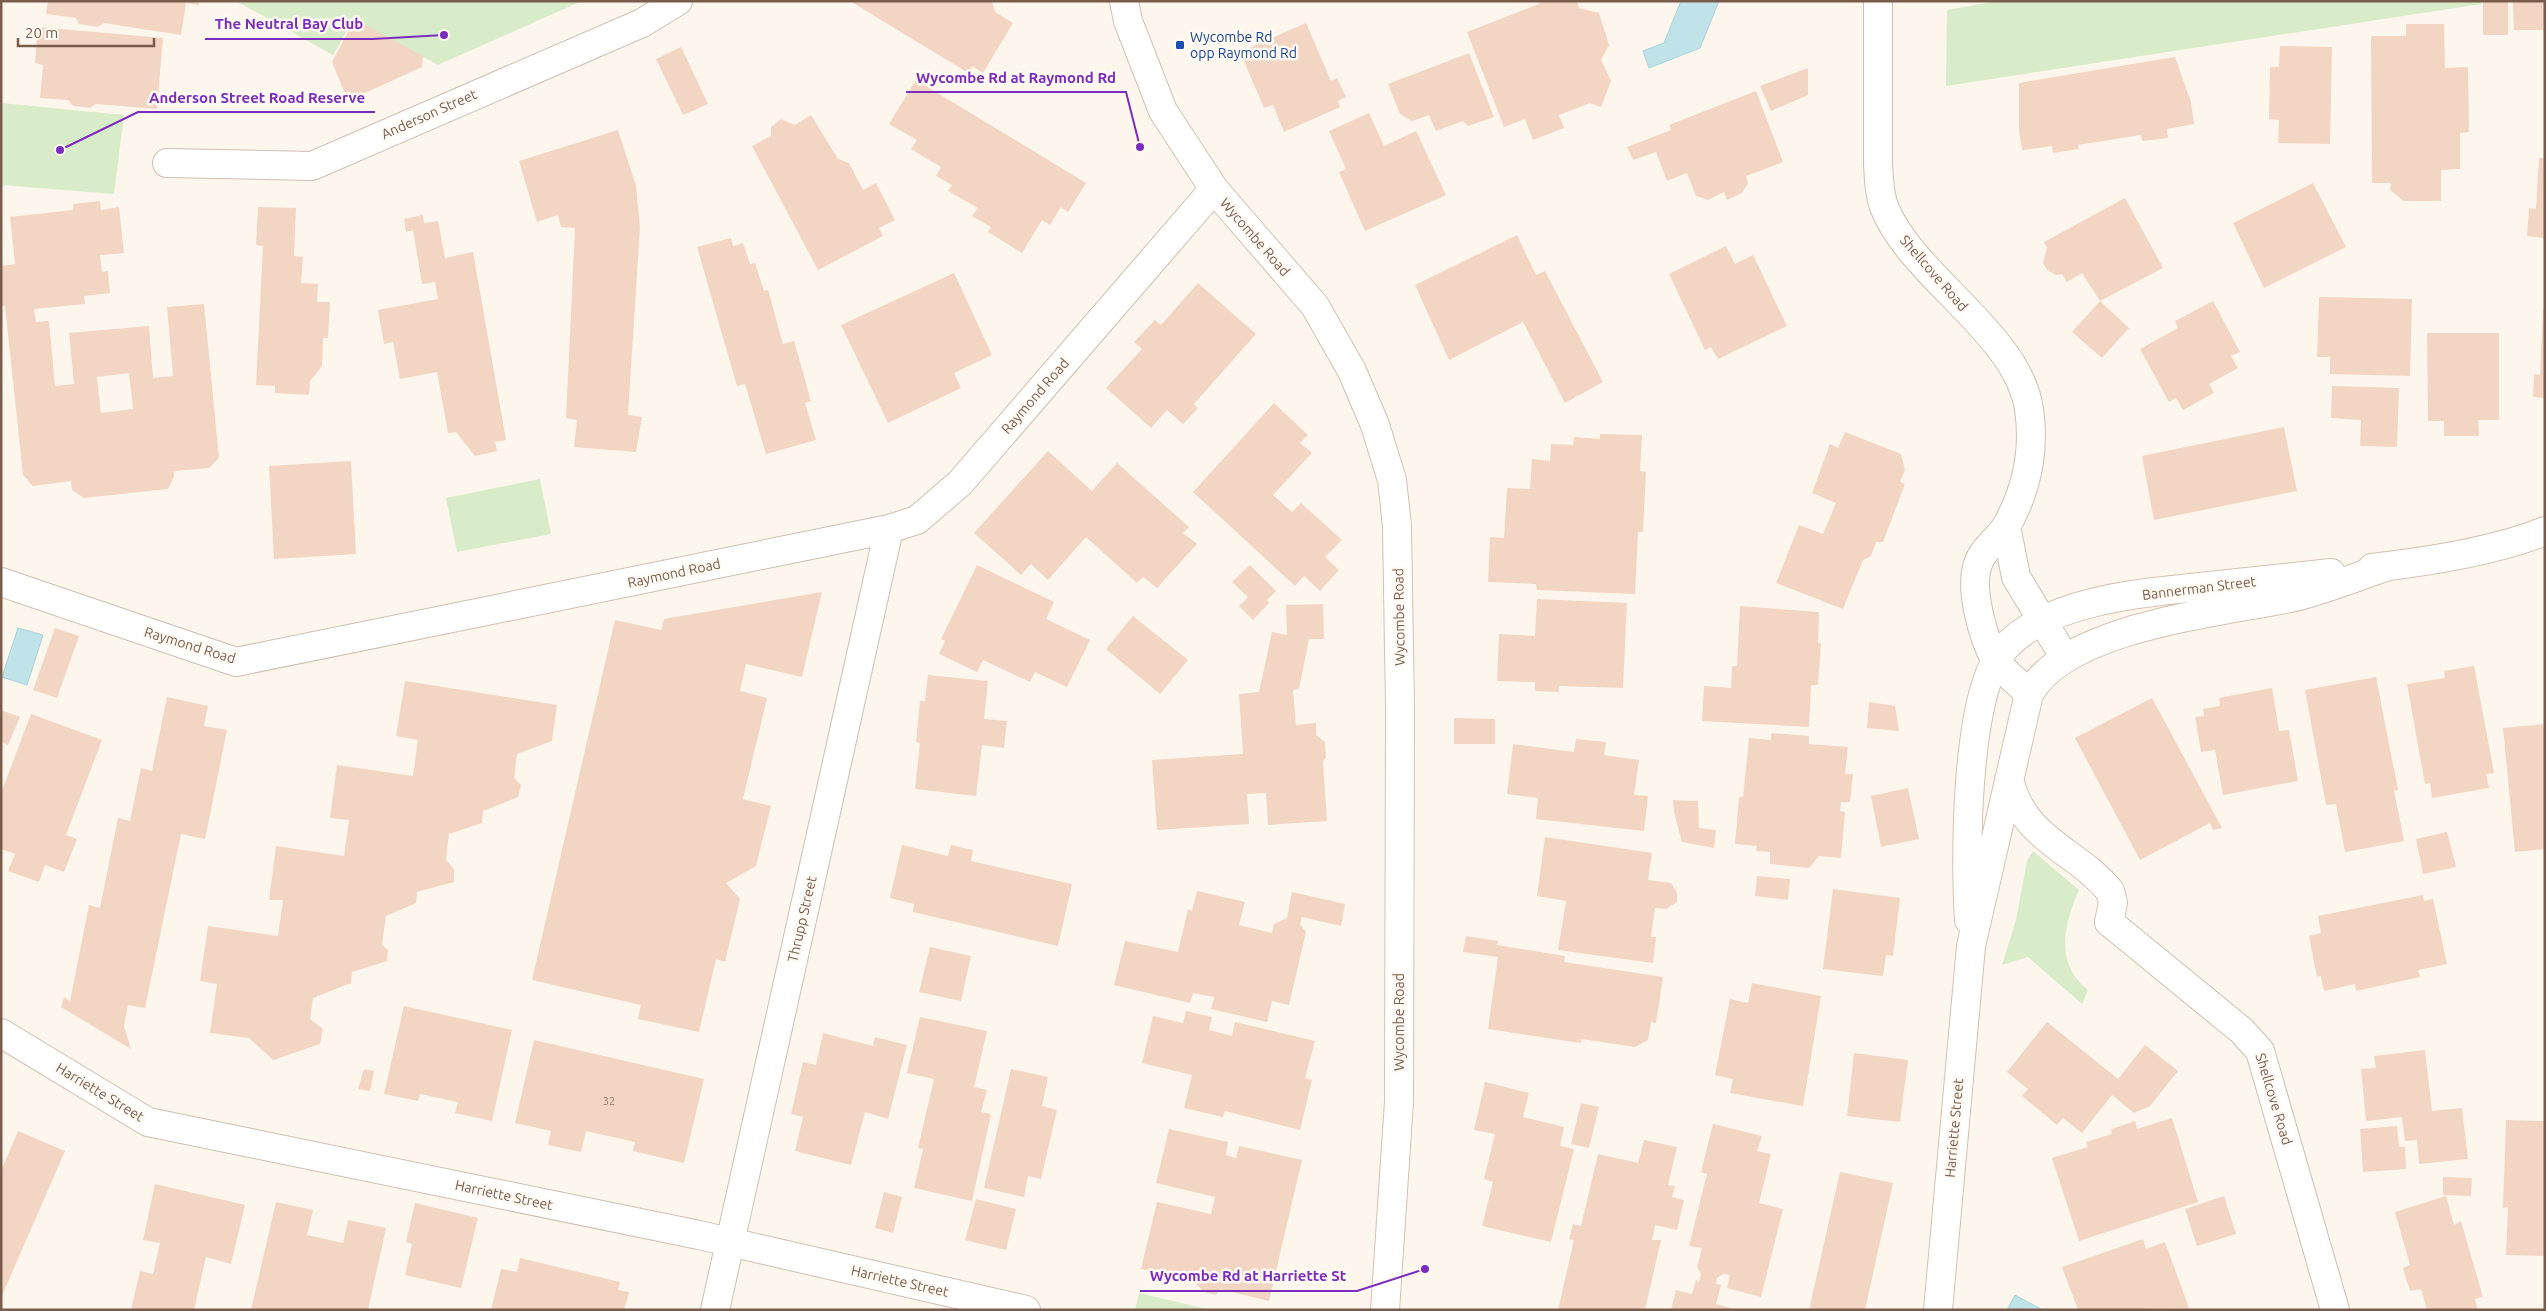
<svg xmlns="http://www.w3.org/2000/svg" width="2546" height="1311" font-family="Ubuntu,sans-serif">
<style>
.green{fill:#d8ecc9}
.water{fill:#bfe3e8;stroke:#a5d3da}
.building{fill:#f3d5c3;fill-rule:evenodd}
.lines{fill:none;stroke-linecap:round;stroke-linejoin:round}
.street-casing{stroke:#d1beb0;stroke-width:30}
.secondary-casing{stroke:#d6c0b0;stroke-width:30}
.street{stroke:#fff;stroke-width:28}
.secondary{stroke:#fff;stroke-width:28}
.transit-dot{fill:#1a4fb4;stroke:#fffaf3;stroke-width:2}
.labels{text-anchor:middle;stroke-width:5;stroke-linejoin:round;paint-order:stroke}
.number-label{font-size:11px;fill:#987a6a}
.transit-label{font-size:14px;fill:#164399;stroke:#fffaf3;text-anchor:start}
.street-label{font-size:14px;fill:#7a5c4d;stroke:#fffaf3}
.leader{fill:none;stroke:#7b2cbf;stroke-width:2}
.callout-dot{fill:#7b2cbf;stroke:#fffaf3;stroke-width:2}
.callout-label{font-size:15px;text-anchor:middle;font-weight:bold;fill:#7b2cbf;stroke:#fffaf3;stroke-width:5;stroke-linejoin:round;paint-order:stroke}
</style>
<rect width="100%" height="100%" fill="#fdf6ec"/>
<!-- green -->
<path class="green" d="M236,1H582L438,65L353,20L333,55Z
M1998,1H2481V4L1946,86L1947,10Z
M1,103L124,115L114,194L1,185Z
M540,479L551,534L457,552L446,498Z
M2033,851L2079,890C2064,924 2054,963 2088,990L2082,1004L2028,957L2002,965L2016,920L2027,861Z
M1139,1293L1211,1310H1135Z"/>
<!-- water -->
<path class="water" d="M1681,1H1719L1700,48L1649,68L1643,51L1664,43Z
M18,628L43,635L27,685L2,677Z
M2015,1295L2043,1310H2007Z"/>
<!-- building -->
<path class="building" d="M48,1H199V5L186,3L181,35L104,23L98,27L79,24L76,18L46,14Z
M850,1H992L995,12L1013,23L983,73L972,66L970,74Z
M1538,1H1577L1579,8L1599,13L1609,45L1601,60L1611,81L1601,107L1590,103L1559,115L1564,128L1533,140L1525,119L1504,127L1467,32L1539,4Z
M2483,1H2508V35H2483Z
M2513,1H2545V30H2514Z
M358,21L423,56L422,67L354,98L346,96L332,62L352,24Z
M1306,23L1331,81L1337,78L1346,97L1338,101L1340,107L1284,132L1273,105L1264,108L1240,52Z
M2406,24H2444L2445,68L2468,67L2469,132L2460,133V169L2441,170V201H2404L2390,190L2391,183H2372L2371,36H2406Z
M38,27L163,38L157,109L96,104L90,108L73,106L68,100L40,98L43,65L35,63Z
M2280,46L2332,47L2330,144L2278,143L2279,120L2269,119L2270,67H2279Z
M681,47L708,104L683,115L656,59Z
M1469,53L1494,117L1468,126L1463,121L1436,131L1429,115L1412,121L1400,114L1388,84Z
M2175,57L2191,102L2194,124L2167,129L2168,138L2142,141L2141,135L2078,145L2079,149L2053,153L2052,146L2022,150L2019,131V83Z
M1808,68V95L1771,111L1760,86Z
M916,80L1086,183L1068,212L1061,207L1050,225L1042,220L1022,253L988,232L991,227L972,216L978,208L948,191L952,185L936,176L941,167L911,149L917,140L889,124Z
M1756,91L1783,162L1746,176L1748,183L1742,193L1727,200L1724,192L1708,200L1696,196L1687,173L1667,181L1656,152L1633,160L1627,147L1671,130L1669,125Z
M1369,113L1384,146L1416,131L1446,195L1365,231L1339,172L1346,169L1329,131Z
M811,115L838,159L849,163L863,190L876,183L895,220L879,228L883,236L818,270L752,146L771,136V127L781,119L795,125Z
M618,130L636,186L640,227L628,415L642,417L636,452L574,447L577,420L566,418L575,228L561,227L558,215L537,222L519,161Z
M2539,158H2545V238L2527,236L2529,208L2536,209Z
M2313,183L2346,247L2264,288L2233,223Z
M2125,198L2163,268L2100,301L2082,273L2067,282L2062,274L2056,275L2047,270L2043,263L2047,248L2044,242Z
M100,201L101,210L119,207L124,253L100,255L102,272L108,271L110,293L84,296L85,304L34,309L36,322L49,321L55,386L74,384L69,333L149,326L153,378L173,376L167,307L204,304L219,458L209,468L174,471V477L168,489L84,498L72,490L71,481L33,486L23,475L5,306L1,307V266L15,264L10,217L73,210V204ZM129,373L133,409L101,413L97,377Z
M258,207L296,208L294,256L303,257L301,283L318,284L317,302H330L328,338H323L322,366L310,381L309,395L275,393V386L256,385L263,246L256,245Z
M423,215L424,223L438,221L445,258L473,252L506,440L495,442L497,451L475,456L456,432L448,433L437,372L400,379L393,342L384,344L378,310L438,299L435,282L422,284L413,230L406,232L404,219Z
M1517,235L1536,275L1545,271L1603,382L1565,403L1523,322L1449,360L1415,285Z
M731,238L733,246L743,243L750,264L755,263L764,291L768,290L783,344L794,341L811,401L805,403L816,440L766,454L745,384L737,386L697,247Z
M1726,246L1735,264L1753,255L1787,326L1718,359L1711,347L1705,350L1669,274Z
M954,273L992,355L954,373L961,388L888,423L841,325Z
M1198,283L1256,334L1194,404L1198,408L1183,424L1167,410L1151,428L1106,388L1142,349L1134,342L1155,320L1161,325Z
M2319,297L2412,299L2410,376L2330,374V357H2317Z
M2100,301L2129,328L2102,358L2072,332Z
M2213,301L2240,352L2231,356L2238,368L2209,384L2214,393L2183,410L2176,398L2169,402L2140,349L2178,328L2175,321Z
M2543,309H2545V398L2533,397L2534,374L2540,375Z
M2427,333H2499V420H2478L2479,436H2444V421H2428Z
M2332,386L2399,388L2397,447L2360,446L2361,420L2331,418Z
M1274,403L1308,435L1300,443L1312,453L1273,495L1292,512L1301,503L1342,540L1325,557L1339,570L1320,591L1304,576L1295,586L1193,492Z
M2284,427L2297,491L2154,520L2142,456Z
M1845,432L1901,454L1905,470L1900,482L1905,484L1883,542H1876L1871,556L1863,560L1843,609L1776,583L1799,525L1823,534L1836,503L1812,493L1830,444L1838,448Z
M1600,434L1642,435L1640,471L1646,472L1643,532H1638L1635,594L1537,590L1536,584L1488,582L1490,537L1504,538L1507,488L1530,489L1532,459L1550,461L1551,444L1573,445L1574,437L1600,439Z
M1048,451L1092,491L1117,463L1189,527L1183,533L1197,544L1157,588L1143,577L1137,583L1086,537L1048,580L1031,564L1021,575L974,533Z
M351,461L356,554L274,559L269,466Z
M977,565L1054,602L1046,619L1090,640L1067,687L1035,672L1030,682L983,660L977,672L939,654L945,641L941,639Z
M1250,565L1276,591L1267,600L1269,603L1253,620L1239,606L1248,597L1232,582Z
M822,592L802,677L746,664L740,691L767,698L743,799L771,806L756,866L726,883L740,899L725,962L716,959L699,1032L638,1019L641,1005L532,980L615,620L661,630L664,619Z
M1537,599L1627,603L1623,688L1559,686V692L1535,691V682L1497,681L1499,634L1535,636Z
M1323,604L1324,639H1309L1299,689L1293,690L1296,725L1316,723V735L1325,742L1326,758L1323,761L1327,821L1268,825L1266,793L1247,794L1249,824L1157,830L1152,760L1243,754L1239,694L1259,692L1272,632L1287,635L1286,605Z
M1740,606L1819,612L1818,643H1821L1818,685H1811L1809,727L1702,721L1704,686L1731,688L1732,666H1737Z
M1133,616L1188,660L1160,694L1106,649Z
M55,628L79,636L57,698L33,690Z
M2474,666L2494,773L2486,774L2489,788L2432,798L2430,783L2425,784L2407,684L2445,678L2444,671Z
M928,675L988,681L984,719L1007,721L1004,748L982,745L976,796L915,789L920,743L916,742L920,701H925Z
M2376,677L2398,790L2394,791L2404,841L2345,852L2336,804L2326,805L2305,690Z
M405,681L557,705L552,741L517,754L514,778L521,785L518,797L483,811L482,823L449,834L446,860L454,869V882L417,892L416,903L386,916L382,945L388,950L387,961L352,972L351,983L313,998L310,1019L323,1029L320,1044L273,1060L249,1038L210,1033L217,984L200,981L208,926L278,936L283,900H269L276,846L344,856L349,820L330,818L337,765L413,776L418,740L396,736Z
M2272,688L2279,731L2289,730L2298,781L2223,795L2215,750L2201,752L2195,717L2204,716L2203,709L2220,706L2219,698Z
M167,697L208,706L204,726L227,730L205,839L181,834L145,1008L128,1005L124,1026L131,1049L61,1007L64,997L70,1001L89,905L100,908L118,818L130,821L141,768L152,771Z
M2152,698L2222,828L2213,830L2210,823L2140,860L2075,738Z
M1869,702L1895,706L1899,731L1867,728Z
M1,710L20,717L8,745L1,742Z
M31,714L102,740L66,835L77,839L64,872L45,865L39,882L8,871L15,854L1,849V793Z
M1454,718L1495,719V744H1454Z
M2545,724V849L2515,852L2503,728Z
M1771,733L1809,736V744L1848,747L1845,774H1853L1850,802H1841L1840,811L1845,812L1841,858L1819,856L1809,868L1770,864V852L1756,851L1757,846L1735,844L1739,797H1743L1749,738L1771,740Z
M1576,739L1606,742L1604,755L1639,760L1634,795L1648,796L1644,831L1536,819L1538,798L1507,794L1513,744L1574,752Z
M1908,788L1919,839L1881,847L1871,796Z
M1673,800L1698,801L1699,828L1716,830L1714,848L1682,842L1674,812Z
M2447,832L2456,867L2423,874L2416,839Z
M1545,837L1652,853L1648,880L1671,883L1677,893V902L1666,909L1655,908L1651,937H1656L1653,963L1558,950L1566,901L1537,896Z
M902,845L948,856L951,845L973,850L971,861L1072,884L1058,946L913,912L914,904L890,898Z
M1757,876L1790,879L1788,900L1755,896Z
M1833,889L1900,898L1893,956L1886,955L1883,976L1823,969Z
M1197,891L1245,902L1239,925L1272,933L1274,924L1287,918L1292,892L1345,904L1341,926L1302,917L1300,925L1306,932L1289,1005L1272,1001L1267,1022L1211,1009L1214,997L1193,993L1190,1003L1114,985L1125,941L1178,952L1188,909L1192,911Z
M2423,895L2424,901L2433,899L2447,964L2418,970L2420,977L2356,991L2355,984L2324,991L2321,976L2317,977L2309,936L2321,933L2318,916Z
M1466,936L1498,941L1497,945L1565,956L1564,962L1663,977L1656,1023L1651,1022L1648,1040L1635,1047L1582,1039L1581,1043L1488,1029L1498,957L1463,952Z
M930,947L971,956L961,1001L919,992Z
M1752,983L1821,996L1803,1106L1730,1093L1733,1079L1715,1075L1730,999L1748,1003Z
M404,1006L512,1030L492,1121L455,1113L458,1102L420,1094L418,1101L384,1094Z
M1186,1011L1212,1017L1209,1030L1232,1036L1235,1022L1315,1041L1305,1078L1312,1080L1300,1130L1225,1111L1223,1117L1184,1108L1192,1075L1142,1063L1153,1016L1183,1023Z
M920,1017L987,1031L974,1087L987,1090L981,1112L991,1114L972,1201L914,1188L923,1149L918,1148L934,1079L907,1073Z
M2047,1022L2118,1079L2145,1045L2178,1071L2150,1106L2134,1113L2112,1095L2082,1133L2063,1118L2057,1125L2022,1096L2028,1089L2007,1072Z
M823,1033L873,1046L875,1037L907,1045L888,1119L865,1112L851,1165L795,1151L803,1117L791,1114L803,1062L816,1065Z
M534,1040L704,1079L684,1163L633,1151L635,1142L586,1131L581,1152L548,1145L551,1131L515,1123Z
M2425,1050L2432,1111L2462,1108L2468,1159L2419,1164L2417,1140L2405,1141L2402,1117L2366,1121L2361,1069L2376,1068L2374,1056Z
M1854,1053L1908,1060L1900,1122L1847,1116Z
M364,1069L374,1071L370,1091L358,1089Z
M1011,1069L1048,1077L1042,1106L1057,1110L1041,1179L1028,1176L1024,1197L984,1188Z
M1485,1082L1529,1093L1523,1117L1564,1127L1560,1146L1574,1149L1551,1242L1482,1226L1493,1182L1484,1179L1495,1134L1474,1130Z
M1581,1103L1599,1107L1589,1148L1571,1144Z
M2172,1118L2198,1202L2079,1241L2052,1158L2088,1147L2086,1142L2112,1134L2111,1129L2135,1121L2137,1129Z
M2506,1120L2545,1121V1256L2506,1255L2508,1207L2503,1208Z
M1713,1124L1762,1136L1757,1151L1771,1154L1759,1203L1783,1209L1761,1297L1727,1288L1730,1275L1723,1274L1717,1278L1716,1284L1721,1285L1716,1304L1738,1310H1671L1676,1290L1692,1294L1696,1280L1699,1282L1701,1274L1697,1267L1702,1248L1689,1246L1707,1174L1701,1172Z
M2397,1126L2399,1147H2405L2406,1169L2363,1172L2360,1129Z
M1169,1129L1228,1142L1226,1155L1236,1158L1239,1146L1302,1160L1269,1301L1220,1289L1216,1295L1204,1292L1193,1281L1141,1269L1157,1202L1211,1214L1215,1197L1156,1183Z
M18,1131L65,1151L1,1298V1171Z
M1644,1140L1677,1147L1668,1185L1675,1186L1672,1197L1684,1200L1677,1230L1655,1225L1652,1240H1661L1645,1310H1558L1574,1240L1569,1239L1573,1224L1581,1226L1598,1154L1638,1163Z
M1840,1172L1893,1183L1865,1310H1809Z
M2443,1177L2472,1178L2471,1196L2443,1195Z
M155,1184L245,1205L231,1264L206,1257L194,1310H131L140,1271L153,1274L160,1243L143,1240Z
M884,1192L902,1197L893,1233L875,1228Z
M2224,1196L2236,1234L2197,1246L2185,1209Z
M2446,1196L2454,1225L2461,1221L2483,1297L2475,1299L2478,1310H2427L2421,1289L2410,1291L2403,1268L2410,1265L2395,1212Z
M976,1199L1016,1209L1006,1250L965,1240Z
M276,1202L313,1210L307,1235L343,1243L348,1220L386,1228L368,1310H251Z
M415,1203L478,1218L461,1288L405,1275L412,1244L406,1242Z
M2143,1239L2146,1249L2165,1242L2189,1308L2078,1310L2062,1267Z
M520,1258L620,1282L618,1290L629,1292L624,1310H491L501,1269L517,1272Z"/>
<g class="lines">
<!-- street casing -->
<g class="street-casing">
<path id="street" d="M1878,1V164C1879,179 1879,195 1885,209C1913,277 2018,334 2029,409C2035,450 2027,489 2007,525C1999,539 1983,548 1978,564C1969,588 1983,638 1995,659C2003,672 2019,683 2029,694
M167,163L312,166L642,23L678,1
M2006,526L2016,577L2065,658
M1,582L236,662L889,529L917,520L960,483L1214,189
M2109,922L2242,1031L2260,1051L2335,1310
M1,1033L148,1122L699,1235L1026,1310
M715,1310L889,529"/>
</g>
<!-- secondary casing -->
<g class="secondary-casing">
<path id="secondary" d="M1124,1L1128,21L1163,111L1214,189L1315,306L1352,371L1375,425L1392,480L1397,526L1400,707L1399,1102L1385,1310
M2372,568C2425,562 2496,551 2545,531
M2009,779C2023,840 2075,849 2110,891L2113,903L2109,922
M1969,920C1965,861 1965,694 2003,650C2048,597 2154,592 2219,585C2256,581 2294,577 2331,573
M1938,1310L1971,946L2029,694C2066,626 2224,612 2295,597C2327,589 2358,576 2389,566"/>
</g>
<!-- street -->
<use href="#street" class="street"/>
<!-- secondary -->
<use href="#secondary" class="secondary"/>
</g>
<!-- markers -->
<rect class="transit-dot" x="1175" y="40" width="10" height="10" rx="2.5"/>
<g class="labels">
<!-- number labels -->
<g class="number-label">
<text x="609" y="1105">32</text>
</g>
<!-- transit labels -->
<g class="transit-label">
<text x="1190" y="42">Wycombe Rd<tspan x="1190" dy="16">opp Raymond Rd</tspan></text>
</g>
<!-- street labels -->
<g class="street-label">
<text transform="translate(429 114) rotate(-24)" y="5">Anderson Street</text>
<text transform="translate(1255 237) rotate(49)" y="5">Wycombe Road</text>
<text transform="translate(1934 273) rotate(49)" y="5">Shellcove Road</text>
<text transform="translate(1035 396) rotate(-49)" y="5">Raymond Road</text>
<text transform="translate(674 573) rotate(-12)" y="5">Raymond Road</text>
<text transform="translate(2199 588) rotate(-7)" y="5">Bannerman Street</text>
<text transform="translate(1399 617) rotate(-91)" y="5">Wycombe Road</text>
<text transform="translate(190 645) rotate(17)" y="5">Raymond Road</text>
<text transform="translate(802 919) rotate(-77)" y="5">Thrupp Street</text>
<text transform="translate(1399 1022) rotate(-90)" y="5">Wycombe Road</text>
<text transform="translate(100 1092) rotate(31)" y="5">Harriette Street</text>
<text transform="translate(2274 1099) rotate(73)" y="5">Shellcove Road</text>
<text transform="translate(1954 1128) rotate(-85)" y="5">Harriette Street</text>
<text transform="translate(504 1195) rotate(12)" y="5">Harriette Street</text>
<text transform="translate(900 1281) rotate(13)" y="5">Harriette Street</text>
</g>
</g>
<!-- callouts -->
<path class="leader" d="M444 35L373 39H205M1140 147L1126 92H906M60 150L138 112H375M1425 1269L1357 1291H1140"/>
<g class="callout-dot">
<circle cx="444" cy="35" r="5"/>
<circle cx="1140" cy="147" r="5"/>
<circle cx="60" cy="150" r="5"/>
<circle cx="1425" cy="1269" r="5"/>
</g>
<g class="callout-label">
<text x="289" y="29">The Neutral Bay Club</text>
<text x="1016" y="83">Wycombe Rd at Raymond Rd</text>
<text x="257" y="103">Anderson Street Road Reserve</text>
<text x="1248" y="1281">Wycombe Rd at Harriette St</text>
</g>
<!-- border -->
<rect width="2546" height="1311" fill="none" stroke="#7a5c4d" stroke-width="5"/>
<!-- scale -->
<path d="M18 38v8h136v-8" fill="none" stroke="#7a5c4d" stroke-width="2.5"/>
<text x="25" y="38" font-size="15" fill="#7a5c4d" stroke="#fffaf3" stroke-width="4" paint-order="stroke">20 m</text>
</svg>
